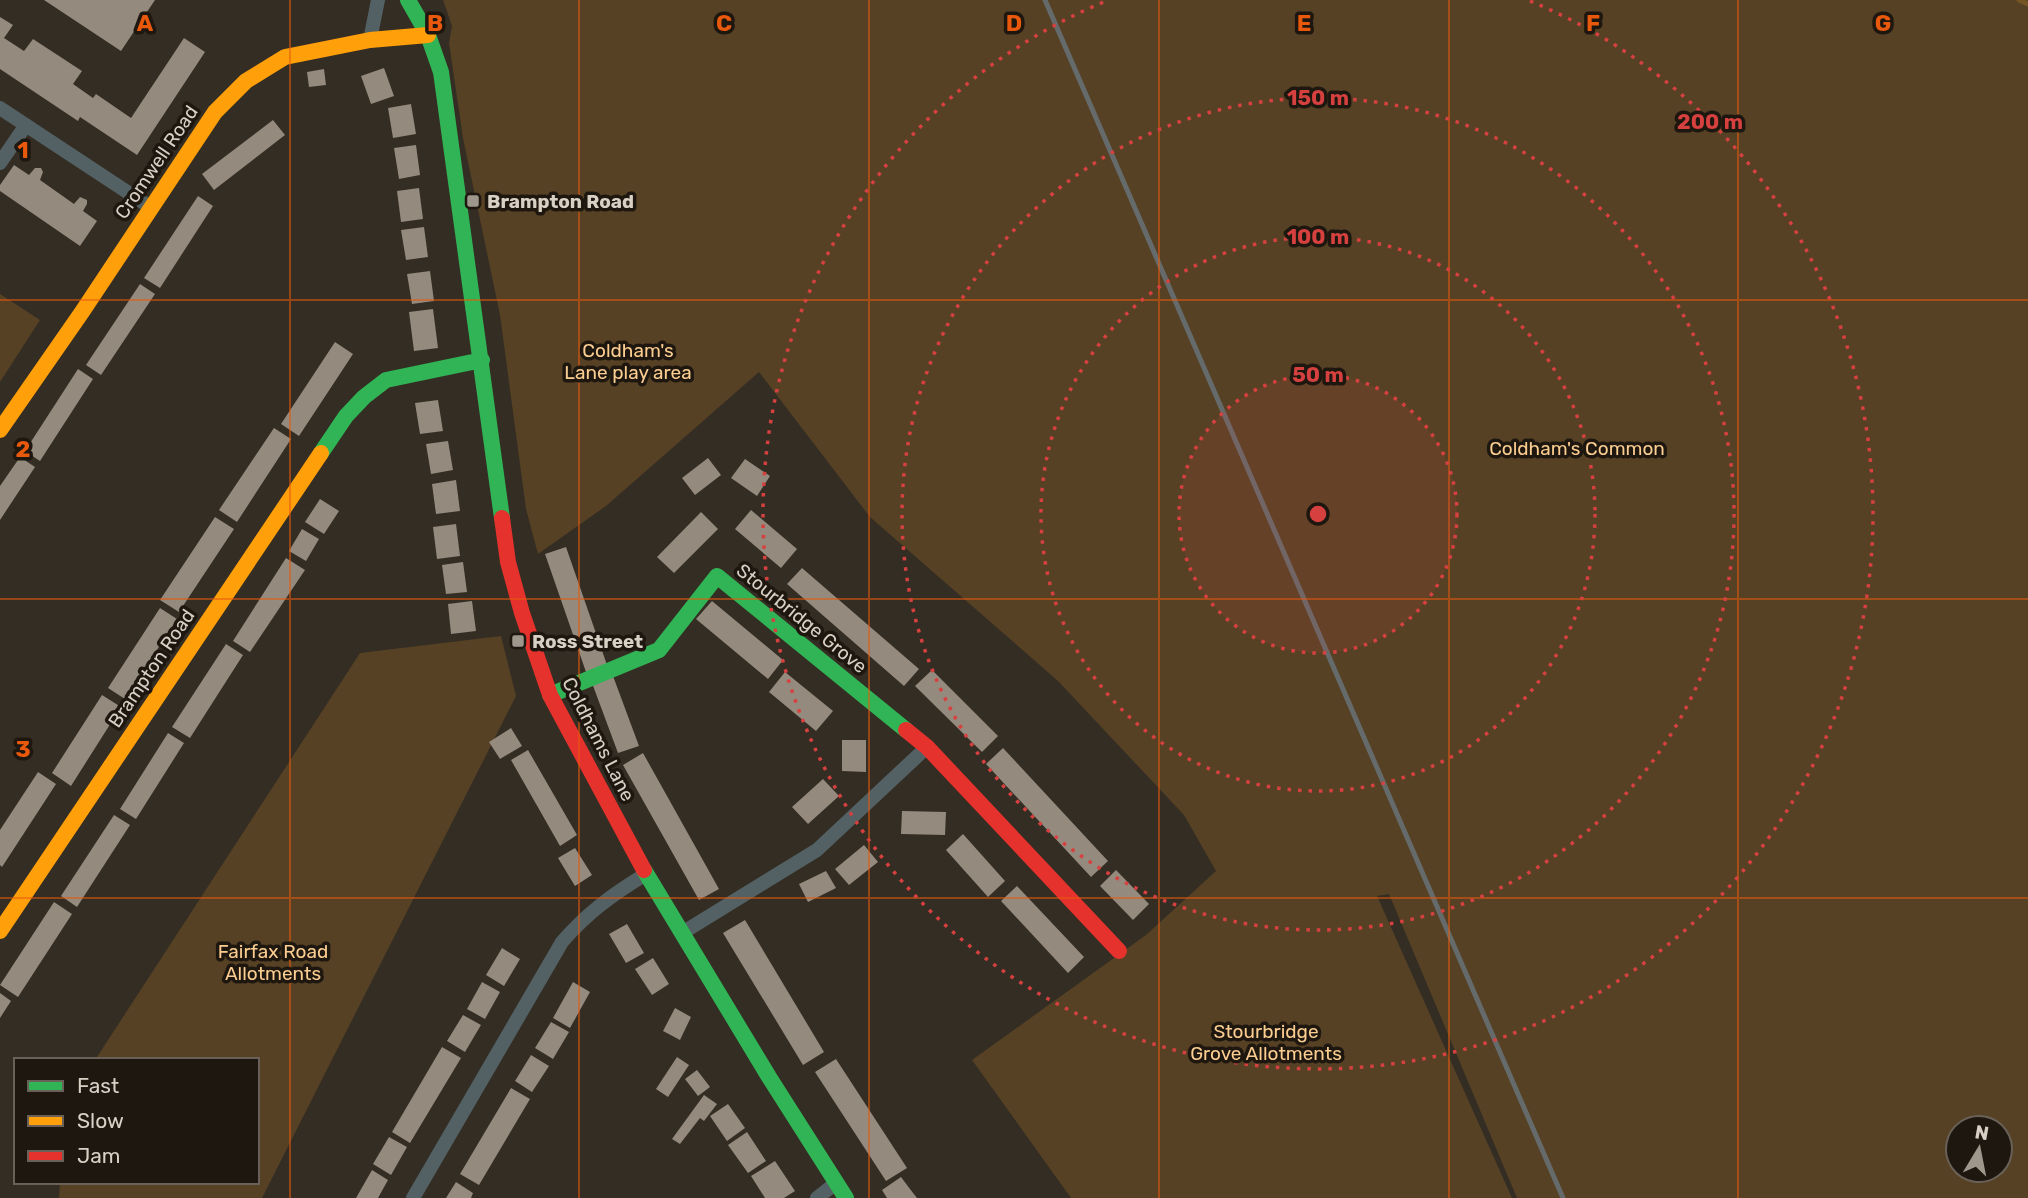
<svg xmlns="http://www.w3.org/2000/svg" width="2028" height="1198" font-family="Rubik,sans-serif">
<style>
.green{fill:#564125;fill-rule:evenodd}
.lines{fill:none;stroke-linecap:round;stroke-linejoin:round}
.stream{stroke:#752;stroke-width:5}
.building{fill:#948a7d}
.street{stroke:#536164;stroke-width:14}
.fast{stroke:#30b455;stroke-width:16}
.slow{stroke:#ff9f0a;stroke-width:16}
.jam{stroke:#e5322d;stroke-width:16}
.rail{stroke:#656a6a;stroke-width:5}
.grid{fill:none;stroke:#e8590c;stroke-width:2;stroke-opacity:0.55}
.ring{fill:none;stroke:#d64140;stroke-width:3.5;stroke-dasharray:3.5 7}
.poi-dot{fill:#9f978c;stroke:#1e170f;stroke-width:2.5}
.labels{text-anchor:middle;stroke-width:7;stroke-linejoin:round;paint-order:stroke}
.street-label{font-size:19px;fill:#d9d0c5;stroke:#1e170f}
.poi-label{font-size:19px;font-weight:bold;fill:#d9d0c5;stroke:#1e170f;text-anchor:start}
.park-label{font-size:19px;fill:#fbcd90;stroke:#1e170f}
.grid-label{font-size:23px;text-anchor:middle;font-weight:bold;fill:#e8590c;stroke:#1e170f;stroke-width:7;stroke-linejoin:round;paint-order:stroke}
.centre{fill:#d64140;stroke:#1e170f;stroke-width:3.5}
.ring-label{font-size:21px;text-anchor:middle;font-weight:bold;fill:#d64140;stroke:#1e170f;stroke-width:7;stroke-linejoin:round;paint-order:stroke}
</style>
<rect width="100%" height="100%" fill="#342d23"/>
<!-- green -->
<path class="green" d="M443,0H2028V1198H1517L1389,894L1377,896L1512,1198H1071L972,1060L1146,935L1216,871L1184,815L1058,681L870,517L759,372L606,506L538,554L526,509L500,315L463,138L449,43L452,26ZM1958,1128H2000V1170H1958Z
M0,294L40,320L0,382Z
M501,636L516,696L262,1198H59L60,1182H257V1060H95L360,653Z"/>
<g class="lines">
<!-- stream -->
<path class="stream" d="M2019,0L2028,4"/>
</g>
<!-- building -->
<path class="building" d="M44,0H155L121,51Z
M0,17L13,25L4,38L24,51L33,39L82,71L73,84L93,98L96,94L131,118L184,38L205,52L137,155L80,117L78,121L0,69Z
M384,68L394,96L371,104L361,76Z
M324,69L326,85L309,87L307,72Z
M411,104L416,134L393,138L388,108Z
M273,120L285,135L214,190L202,174Z
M416,145L420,175L399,179L394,148Z
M14,165L29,175L35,168H41L43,172L40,180L74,204L80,197L87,200V204L83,211L97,221L80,246L0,191V185Z
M419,188L423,219L401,222L397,191Z
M198,196L213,206L160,288L144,278Z
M424,227L428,257L406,260L401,230Z
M430,271L434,301L412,304L407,274Z
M140,284L155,294L101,375L86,365Z
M433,309L438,348L414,351L409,312Z
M335,342L353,354L299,436L281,424Z
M78,369L93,379L40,461L25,451Z
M438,400L443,431L420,434L415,403Z
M274,428L291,439L237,522L219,510Z
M448,441L453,470L431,474L426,444Z
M20,457L35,467L0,520V486Z
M708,458L721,475L695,495L682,478Z
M745,459L770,476L757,496L731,478Z
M456,480L460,511L436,514L432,484Z
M320,499L339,511L324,534L305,522Z
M751,510L797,549L781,568L735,529Z
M701,512L718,529L674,573L657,557Z
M215,517L234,529L179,612L160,600Z
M456,524L460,556L437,559L433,527Z
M302,529L319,539L306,561L289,551Z
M566,547L607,665L586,672L545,554Z
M286,558L305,570L250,652L233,641Z
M463,562L467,592L446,594L442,565Z
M802,568L919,669L904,686L787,584Z
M472,601L476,631L451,634L448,604Z
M712,601L783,660L768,679L696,619Z
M160,608L177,619L125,699L108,688Z
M226,644L243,655L190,738L172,727Z
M932,670L998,736L982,752L915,686Z
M785,672L833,711L816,731L769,692Z
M613,676L639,746L618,753L592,683Z
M102,695L121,707L71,786L52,773Z
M511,728L522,746L500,759L489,742Z
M168,733L184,743L136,819L120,809Z
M842,740H866V772L842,771Z
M1003,748L1108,861L1091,877L986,764Z
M528,750L577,835L560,846L511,760Z
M643,753L719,889L699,900L623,765Z
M38,772L56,784L2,867L0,865V830Z
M823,779L839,796L808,824L792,807Z
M902,811L946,812L945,835L901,834Z
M114,815L130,825L77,907L61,896Z
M963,834L1005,881L988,897L946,850Z
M864,845L878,862L849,885L835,869Z
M575,848L592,875L575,886L558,858Z
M1116,870L1149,904L1133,920L1100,886Z
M826,871L836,888L808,902L799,884Z
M1017,886L1084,957L1068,973L1001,901Z
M54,902L72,914L18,997L0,985Z
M745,920L824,1052L803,1065L723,933Z
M627,924L644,953L626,963L609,934Z
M502,948L520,959L504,986L486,975Z
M653,958L669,984L652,995L635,969Z
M482,982L500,992L485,1019L467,1009Z
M573,982L590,992L570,1028L553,1018Z
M0,993L11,1001L0,1018Z
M675,1008L691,1017L680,1040L663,1031Z
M463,1015L481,1025L465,1052L447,1041Z
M551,1022L569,1032L553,1059L535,1048Z
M442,1047L461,1058L410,1143L392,1132Z
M531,1055L549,1066L532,1092L515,1081Z
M677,1057L689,1065L668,1097L656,1089Z
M836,1059L907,1168L886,1181L815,1072Z
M697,1070L710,1087L698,1096L685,1079Z
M511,1088L530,1099L479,1185L460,1174Z
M704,1095L717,1104L704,1121L700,1118L680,1144L672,1139Z
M728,1104L745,1128L727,1141L710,1116Z
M747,1132L766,1161L748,1173L728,1145Z
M389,1137L407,1147L391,1175L373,1164Z
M775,1161L795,1191L784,1198H765L751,1176Z
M372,1170L388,1180L378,1198H356Z
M901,1177L910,1189L917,1198H887L882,1190Z
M456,1182L473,1193L471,1198H446Z"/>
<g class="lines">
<!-- street -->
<path class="street" d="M370,40L378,0
M0,108L150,207
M0,163L26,125
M682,933L817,850L927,747
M413,1198L562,942C587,913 613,894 646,874
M817,1198L836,1183"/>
<!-- fast -->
<path class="fast" d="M408,0L428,35L441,72L502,518
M321,453L346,416L364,397L386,380L482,360
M550,695L659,650L717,576L906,730
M644,870L769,1077L846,1198"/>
<!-- slow -->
<path class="slow" d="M0,430L82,312L215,112L246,81L285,57L370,40L428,35
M0,931L321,453"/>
<!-- jam -->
<path class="jam" d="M502,518L508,562L522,613L550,695L644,870
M906,730L927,747L1119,951"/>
<!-- rail -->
<path class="rail" d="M1045,0L1563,1198"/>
</g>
<!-- grid -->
<path class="grid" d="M290,0V1198M579,0V1198M869,0V1198M1159,0V1198M1449,0V1198M1738,0V1198M0,300H2028M0,599H2028M0,898H2028"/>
<!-- distance rings -->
<circle cx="1318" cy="514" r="139" fill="#d64140" fill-opacity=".12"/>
<g class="ring">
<circle cx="1318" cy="514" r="139"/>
<circle cx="1318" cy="514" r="277"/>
<circle cx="1318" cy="514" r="416"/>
<path d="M1530 1A555 555 0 1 1 1106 1"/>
</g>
<!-- markers -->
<g class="poi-dot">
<rect x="466" y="194" width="14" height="14" rx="3.5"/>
<rect x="511" y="634" width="14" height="14" rx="3.5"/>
</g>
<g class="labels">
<!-- street labels -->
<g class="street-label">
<text transform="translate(156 162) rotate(-56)" y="7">Cromwell Road</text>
<text transform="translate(802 618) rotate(39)" y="7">Stourbridge Grove</text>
<text transform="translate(151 668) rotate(-56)" y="7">Brampton Road</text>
<text transform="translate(599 739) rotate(63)" y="7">Coldhams Lane</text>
</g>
<!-- poi labels -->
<g class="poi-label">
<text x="487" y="208">Brampton Road</text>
<text x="532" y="648">Ross Street</text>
</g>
<!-- park labels -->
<g class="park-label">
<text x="628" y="357">Coldham's<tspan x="628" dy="22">Lane play area</tspan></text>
<text x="1577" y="455">Coldham's Common</text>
<text x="273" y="958">Fairfax Road<tspan x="273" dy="22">Allotments</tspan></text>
<text x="1266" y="1038">Stourbridge<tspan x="1266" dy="22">Grove Allotments</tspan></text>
</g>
</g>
<g class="grid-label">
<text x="145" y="31">A</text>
<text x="435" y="31">B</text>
<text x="724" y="31">C</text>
<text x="1014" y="31">D</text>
<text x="1304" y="31">E</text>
<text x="1593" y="31">F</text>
<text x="1883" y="31">G</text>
<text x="23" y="158">1</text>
<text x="23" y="457">2</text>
<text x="23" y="757">3</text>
</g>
<circle cx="1318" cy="514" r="10" class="centre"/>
<g class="ring-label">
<text x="1318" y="105">150 m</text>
<text x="1710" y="129">200 m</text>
<text x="1318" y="244">100 m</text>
<text x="1318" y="382">50 m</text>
</g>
<!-- legend -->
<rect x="14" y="1058" width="245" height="126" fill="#1e170f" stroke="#696158" stroke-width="2"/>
<rect x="28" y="1081" width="35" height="10" fill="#30b455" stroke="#696158" stroke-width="2"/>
<text x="77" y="1093" font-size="21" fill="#d9d0c5">Fast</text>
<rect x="28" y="1116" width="35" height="10" fill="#ff9f0a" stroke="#696158" stroke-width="2"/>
<text x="77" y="1128" font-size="21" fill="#d9d0c5">Slow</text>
<rect x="28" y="1151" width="35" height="10" fill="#e5322d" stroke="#696158" stroke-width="2"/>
<text x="77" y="1163" font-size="21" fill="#d9d0c5">Jam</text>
<!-- north arrow -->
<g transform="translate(1979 1149) rotate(10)"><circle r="33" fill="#1e170f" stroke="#696158" stroke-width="2"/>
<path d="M0-5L12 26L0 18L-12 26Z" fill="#9f978c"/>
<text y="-10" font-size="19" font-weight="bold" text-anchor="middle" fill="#d9d0c5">N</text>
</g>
</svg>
